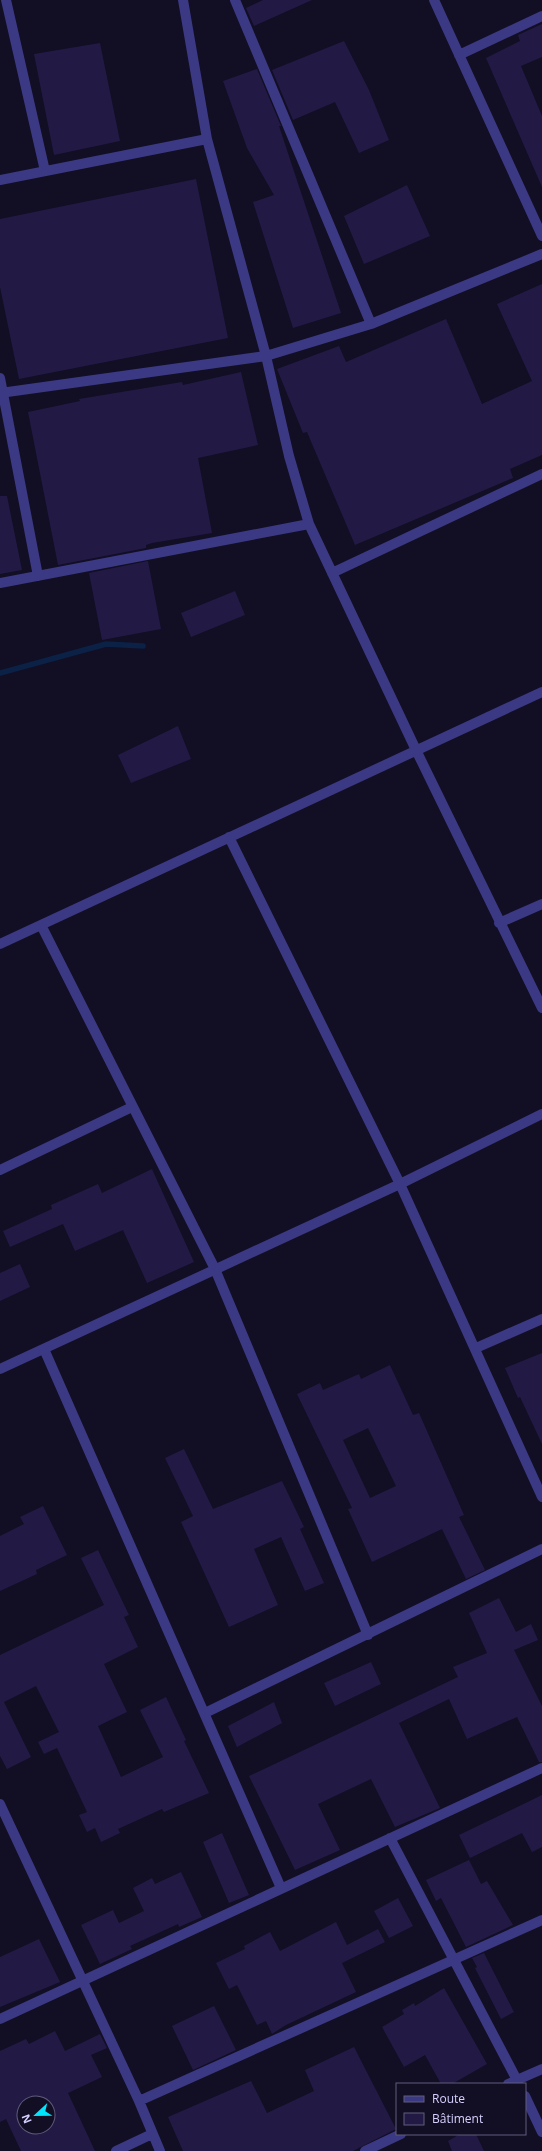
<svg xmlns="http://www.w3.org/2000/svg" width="542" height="2151" font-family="'Open Sans',sans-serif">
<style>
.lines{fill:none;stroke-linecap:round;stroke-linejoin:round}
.stream{stroke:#0b2146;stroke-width:5.5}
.building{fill:#221a45;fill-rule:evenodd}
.street{stroke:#3b3983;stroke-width:10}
</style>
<rect width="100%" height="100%" fill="#120e24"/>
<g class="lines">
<!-- stream -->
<path class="stream" d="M0,673L106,644L143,646"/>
</g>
<!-- building -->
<path class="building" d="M263,0H312L254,26L246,8Z
M542,24V57L521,66L542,116V187L486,58L520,41L518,35Z
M344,41L369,90L389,140L359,153L335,102L293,120L272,70Z
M100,43L120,141L54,155L34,54Z
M257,69L281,126H279L341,313L293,328L253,202L274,195L247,148L223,81Z
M196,179L228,338L19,379L0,287V219Z
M407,185L430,236L364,264L344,216Z
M542,284V455L510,469L513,478L355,545L307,432L303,433L277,369L339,346L346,362L446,319L482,404L532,381L497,304Z
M241,372L258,445L198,458L212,533L152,543L146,545V548L58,565L28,412L80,401L79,399L182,382L183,385Z
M0,496H7L22,570L0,574Z
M148,561L161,629L102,640L89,573Z
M235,591L245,615L191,637L181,613Z
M178,726L191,759L131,783L118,755Z
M152,1169L194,1262L147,1283L123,1230L75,1251L63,1224L10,1247L3,1231L52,1209L51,1205L98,1184L102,1193Z
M20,1264L30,1287L0,1301V1273Z
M542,1353V1444L520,1397L518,1398L505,1368Z
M390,1365L413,1415L419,1413L464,1515L459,1517L485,1570L466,1579L442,1529L372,1562L348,1509L352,1508L297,1394L320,1383L323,1390L359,1374L361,1379ZM368,1428L396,1486L370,1498L343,1440Z
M184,1449L213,1509L282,1481L304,1527L300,1529L324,1583L305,1591L281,1537L254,1549L278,1605L229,1627L181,1522L193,1516L165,1458Z
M43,1506L67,1555L36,1570L37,1574L0,1591V1536L24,1524L20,1517Z
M98,1550L129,1615L124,1617L138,1647L104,1664L127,1712L98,1726L121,1777L163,1757L140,1710L166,1697L186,1740L184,1741L209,1793L164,1812L162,1809L118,1829L120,1833L101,1842L95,1828L87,1832L79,1815L87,1812L57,1748L44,1754L38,1742L59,1732L36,1686L4,1702L31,1757L7,1769L0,1756V1655L104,1605L81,1558Z
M499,1598L516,1632L531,1624L538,1640L514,1650L542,1706V1762H539L517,1717L467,1739L449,1699L399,1723L440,1808L395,1827L371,1779L318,1804L340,1850L295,1870L249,1776L458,1677L453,1667L487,1653L469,1613Z
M371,1662L381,1684L335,1706L324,1683Z
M274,1702L282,1723L237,1747L228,1726Z
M542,1795V1847L532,1852L522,1833L470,1858L459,1835Z
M222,1833L249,1895L229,1903L203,1842Z
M469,1860L481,1884L487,1881L513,1925L466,1947L441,1898L436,1901L426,1880Z
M181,1872L202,1917L179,1927L178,1924L130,1946L132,1949L100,1964L81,1925L113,1910L119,1923L144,1911L133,1888L152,1878L155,1884Z
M398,1898L413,1926L389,1938L374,1911Z
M336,1922L347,1945L378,1929L385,1942L342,1963L356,1992L286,2025L272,2034L266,2021L257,2025L237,1985L229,1989L216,1963L245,1949L244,1946L270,1932L280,1951Z
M39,1939L60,1982L0,2007V1957Z
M484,1953L514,2012L501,2019L475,1968L477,1967L472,1958Z
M444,1988L487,2064L452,2084H441L425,2055L404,2067L382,2027L404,2014L402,2010L414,2003L415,2006Z
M214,2006L236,2050L193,2070L172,2026Z
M55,2031L65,2051L100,2034L107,2048L91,2055L102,2077L68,2093L95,2151H21L6,2119L0,2122V2051L26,2039L29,2044ZM24,2103H48V2127H24Z
M354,2047L396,2129L353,2151H183L168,2117L251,2081L267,2113L314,2091L305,2070Z
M460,2134H476L484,2151H452L448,2141Z"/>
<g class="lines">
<!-- street -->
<path class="street" d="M6,0L45,171
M183,0L207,139L266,356L289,456L309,524L416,750L542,1008
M235,0L371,324
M434,0L542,236
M459,55L542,16
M0,180L207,139
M0,378L38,576
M0,393L266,356L371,324L542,254
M332,573L542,474
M0,583L309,524
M229,837L400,1184L542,1497
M499,923L542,904
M41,925L215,1269L368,1635
M0,944L542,692
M0,1170L132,1107
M476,1348L542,1319
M44,1349L281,1888
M0,1369L400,1184L542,1114
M205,1713L542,1549
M0,1804L139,2101L160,2151
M390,1838L519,2084
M0,2019L542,1768
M508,2084L542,2069
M525,2096L542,2132
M139,2101L542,1920
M116,2151L152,2134
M365,2151L401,2134"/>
</g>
<!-- legend -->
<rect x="396" y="2083" width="130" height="52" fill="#120e24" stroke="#605c7c"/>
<rect x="404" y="2096" width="20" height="6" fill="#3b3983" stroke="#605c7c"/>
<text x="432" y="2103" font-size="12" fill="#d6d1ff">Route</text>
<rect x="404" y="2113" width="20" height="12" fill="#221a45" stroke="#605c7c"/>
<text x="432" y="2123" font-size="12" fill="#d6d1ff">Bâtiment</text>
<!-- north arrow -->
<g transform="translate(36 2115) rotate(248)"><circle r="19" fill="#120e24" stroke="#605c7c"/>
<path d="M0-3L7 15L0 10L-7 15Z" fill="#00e5fc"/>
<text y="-6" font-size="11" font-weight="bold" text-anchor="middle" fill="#d6d1ff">N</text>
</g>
</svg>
